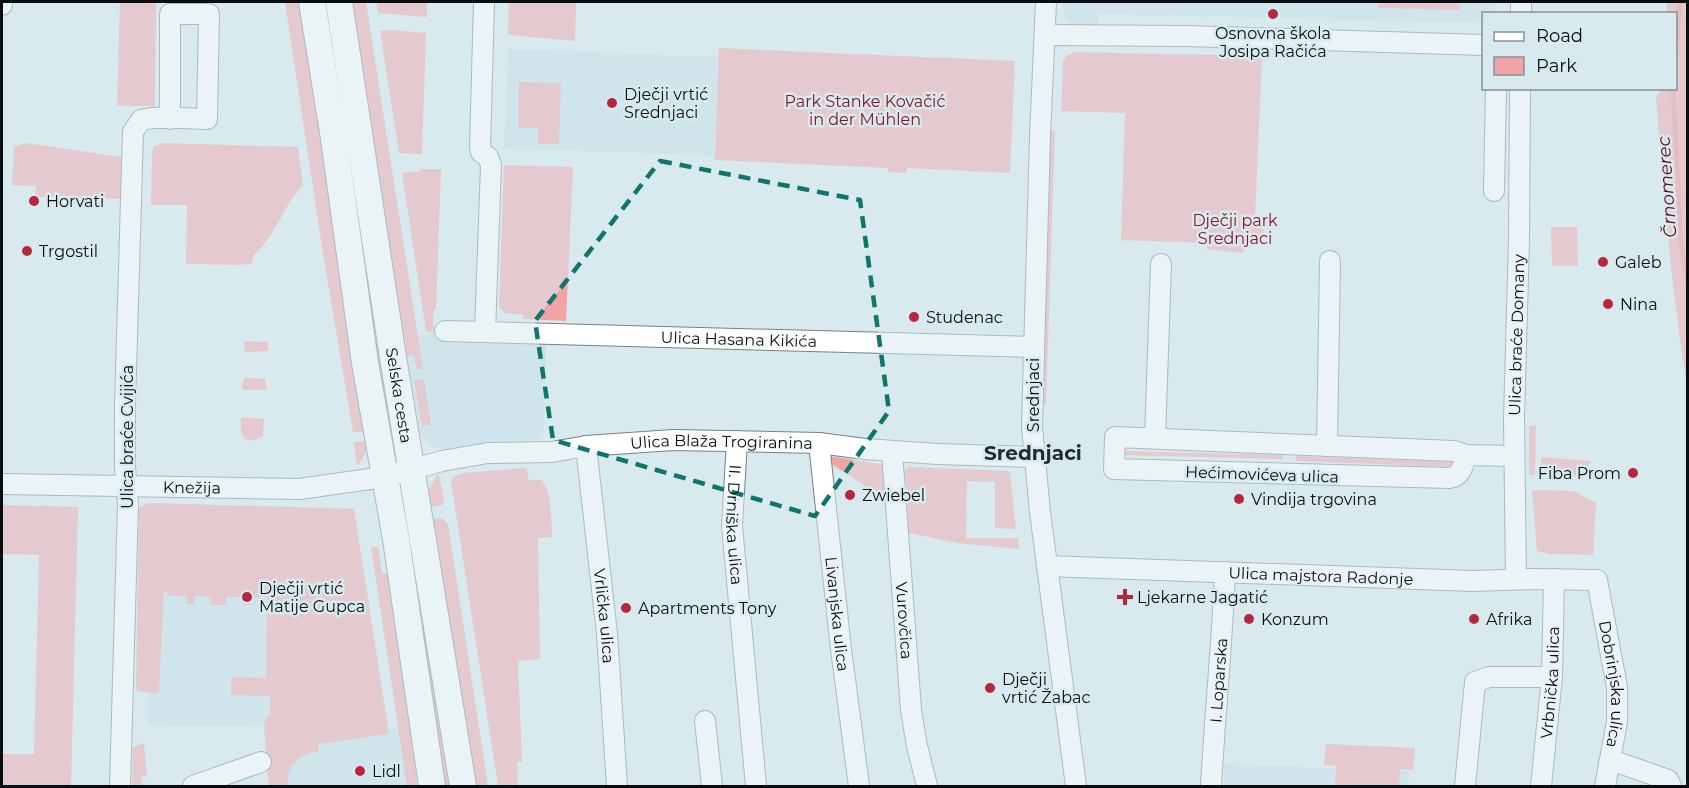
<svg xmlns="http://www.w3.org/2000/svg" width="1689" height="788" font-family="Montserrat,sans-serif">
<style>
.built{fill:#c5e0e7}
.green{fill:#f1a4a6}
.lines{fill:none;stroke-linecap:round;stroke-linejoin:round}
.stream{stroke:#ed8a8f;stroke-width:4.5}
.minor-casing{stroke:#738387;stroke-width:22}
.major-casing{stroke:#738387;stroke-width:28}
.minor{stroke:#fff;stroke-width:20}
.major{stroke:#fff;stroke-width:26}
.marked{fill:none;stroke:#0f766e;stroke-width:4.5;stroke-dasharray:12 8;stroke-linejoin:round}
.poi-dot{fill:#b7263f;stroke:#d8eaee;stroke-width:2}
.labels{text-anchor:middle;stroke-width:5;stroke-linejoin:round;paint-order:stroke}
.poi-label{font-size:16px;fill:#090f10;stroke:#d8eaee;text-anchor:start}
.park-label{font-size:16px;fill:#89132b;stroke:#d8eaee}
.street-label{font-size:16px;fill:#090f10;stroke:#d8eaee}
.water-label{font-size:18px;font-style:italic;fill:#63091c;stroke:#d8eaee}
.quarter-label{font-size:20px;font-weight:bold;fill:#1f2d31;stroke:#d8eaee}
</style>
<rect width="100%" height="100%" fill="#d8eaee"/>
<!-- built -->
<path class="built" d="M1063,2H1495V13L1484,14L1483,23L1099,14V26H1081L1072,25L1064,20Z
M508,49L719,57L716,156L504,148Z
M438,333L546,337L543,439L449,450L436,448L424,441L418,429L403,335Z
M148,503L342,508L377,728L412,729L417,786H269L264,727L148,725V692L139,508Z
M1224,764L1409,771L1408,786H1224Z"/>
<!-- green -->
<path class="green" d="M120,2H156L155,106H117Z
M285,2H299L366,432H353L322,247Z
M323,2H327L394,428H389Z
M352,2H366L423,369L417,370L414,355L407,356Z
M376,2H427V17L378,13Z
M509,2H576L575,41L511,35L508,33Z
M1378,2H1461L1460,10L1378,8Z
M1667,2H1687V385C1671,290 1664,193 1656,97L1662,89L1676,88V14L1666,13Z
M390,30L426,33L422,154L399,153L380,31Z
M719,48L1015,61L1010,173L907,168L906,173L888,172V168L715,160Z
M1075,52L1262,56L1255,219L1264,231L1254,241V246L1249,245L1242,253L1207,249V243L1121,240L1125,113L1061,111L1063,61L1066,56Z
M519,82L561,83L559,144H538V128H518Z
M1051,130L1055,131L1046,404L1042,406Z
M26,143L121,157V199L35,197L36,186L12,185L14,147Z
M164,143L298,147L303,185C283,206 275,237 253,256L252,263L240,265L186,264L187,205H151L152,152L154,146Z
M504,165L573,167L566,321L523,319V315L505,313L499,307Z
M421,169H441L436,309L433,311L434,332H426L402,173L421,171Z
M1551,227H1577L1578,266H1552Z
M246,341L268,342V351L245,352L244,343Z
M244,378L265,379L267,388L265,390H244L242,388Z
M424,379L431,425L422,426L414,380Z
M241,417L264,419L263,436C243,448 239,434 241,417Z
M1536,425L1535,475H1529V426Z
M367,441L365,455L357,466L354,442Z
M1123,451L1283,455V459L1123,455Z
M829,456L885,465L889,493L873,491L825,460Z
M1296,456L1456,462V467L1296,461Z
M1541,457L1592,461L1579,476L1541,473Z
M908,467L1008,471L1010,473L1016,529L995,528V482L967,481L966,538H1018L1019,549L957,543L909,533L905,471Z
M526,468L529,480H541C553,494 551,520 552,537L538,538L540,659L518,661L522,762H517L518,786H498L451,481L455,476L463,473Z
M437,475H439L444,501L442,505L431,507L428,491Z
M1532,490L1574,491L1596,503L1593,555L1550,554L1537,551Z
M148,503L354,509L389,734L318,744L319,751C299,754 286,765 288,786H269L264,727L266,718L270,716V696L231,695V677L266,678L267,597H250V605H243L242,597H226V605H211V597L195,596L194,604H187V596H170L164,590L159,691L158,694L137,691L136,686L139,508Z
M2,505L78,507L71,786H2V754H34L39,555L2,554Z
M442,518L448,524L488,786H474L433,519Z
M409,520L450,786H445L403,521Z
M371,547H378L382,573H388L412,729L417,786H407Z
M144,743L147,776L141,777L142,786H132L133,747Z
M1326,744L1415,748L1413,770L1400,769L1399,786H1335L1336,766L1324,765Z"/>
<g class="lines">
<!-- stream -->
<path class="stream" d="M1676,54L1680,2
M1673,88L1681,242L1688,283"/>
<!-- minor casing -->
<g class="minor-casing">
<g id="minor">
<path d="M484,2L480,147L481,152L488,157L491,165L485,332"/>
<path d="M1046,2L1040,136L1032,427L1040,512L1076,786"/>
<path d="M2,5V2"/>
<path d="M1521,14V2"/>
<path d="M1045,35L1185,36L1484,45"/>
<path d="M1494,191L1496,88"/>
<path id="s1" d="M445,331L1033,347"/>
<path d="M1155,438L1161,264"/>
<path id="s2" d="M737,441L732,526L756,786"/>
<path id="s3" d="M819,443L841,649L859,786"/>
<path id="s4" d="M586,446L607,634L617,786"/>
<path d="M1327,446L1330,261"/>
<path id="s5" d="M892,451L911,710L917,746L927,786"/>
<path d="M1466,455C1463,465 1462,476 1450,478L1114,469L1115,437L1454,451L1466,455L1514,456"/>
<path id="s6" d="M2,484L299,489L384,477L442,461L488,453L552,452L586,446L673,440L819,443L865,449L938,454L1035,457"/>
<path id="s7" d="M1047,566L1473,581L1532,579L1597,580L1617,687V722L1605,786"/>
<path id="s8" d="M1516,579L1514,419L1519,240L1520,88"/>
<path d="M705,721L712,786"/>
<path d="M1611,760L1668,780L1671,786"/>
<path d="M120,786L128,504L125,466V405L133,132L141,120C161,115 186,119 207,119L209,14H170V119"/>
<path d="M193,786L261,762"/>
<path id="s9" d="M1211,786C1215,715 1222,644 1225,572"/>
<path d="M1465,786L1475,682L1489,677H1552"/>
<path id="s10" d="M1541,786L1552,677L1554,579"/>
</g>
</g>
<!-- major casing -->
<g class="major-casing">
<g id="major">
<path d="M312,2L333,132L365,363L396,539L432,786"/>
<path id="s11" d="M339,2L393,357L463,786"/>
</g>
</g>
<!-- minor -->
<use href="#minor" class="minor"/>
<!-- major -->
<use href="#major" class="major"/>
</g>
<!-- marked area -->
<path d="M0 0H1689V788H0ZM660,161L860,200L889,411L815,516L553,440L535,321Z" fill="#d8eaee" fill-opacity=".55" fill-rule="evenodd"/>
<path class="marked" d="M660,161L860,200L889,411L815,516L553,440L535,321Z"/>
<!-- markers -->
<g class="poi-dot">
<circle cx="1273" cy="14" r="6"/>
<circle cx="612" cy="103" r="6"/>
<circle cx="34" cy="201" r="6"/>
<circle cx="27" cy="251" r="6"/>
<circle cx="1603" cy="262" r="6"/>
<circle cx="1608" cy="304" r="6"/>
<circle cx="914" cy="317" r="6"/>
<circle cx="1633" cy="473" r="6"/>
<circle cx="850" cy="495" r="6"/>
<circle cx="1239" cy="499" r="6"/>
<circle cx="247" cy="597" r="6"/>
<path d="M1122 588h6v6h6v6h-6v6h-6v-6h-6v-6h6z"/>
<circle cx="626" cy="608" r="6"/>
<circle cx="1249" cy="619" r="6"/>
<circle cx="1474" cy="619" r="6"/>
<circle cx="990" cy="688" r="6"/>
<circle cx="360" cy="771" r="6"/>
</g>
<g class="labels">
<!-- poi labels -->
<g class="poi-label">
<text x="1273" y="39" text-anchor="middle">Osnovna škola<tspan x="1273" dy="18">Josipa Račića</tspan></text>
<text x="624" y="100">Dječji vrtić<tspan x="624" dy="18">Srednjaci</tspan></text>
<text x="46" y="207">Horvati</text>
<text x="39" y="257">Trgostil</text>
<text x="1615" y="268">Galeb</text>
<text x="1620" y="310">Nina</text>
<text x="926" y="323">Studenac</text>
<text x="1621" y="479" text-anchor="end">Fiba Prom</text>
<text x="862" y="501">Zwiebel</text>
<text x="1251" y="505">Vindija trgovina</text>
<text x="259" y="594">Dječji vrtić<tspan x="259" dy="18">Matije Gupca</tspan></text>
<text x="1137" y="603">Ljekarne Jagatić</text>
<text x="638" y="614">Apartments Tony</text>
<text x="1261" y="625">Konzum</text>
<text x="1486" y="625">Afrika</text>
<text x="1002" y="685">Dječji<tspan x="1002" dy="18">vrtić Žabac</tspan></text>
<text x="372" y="777">Lidl</text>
</g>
<!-- park labels -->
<g class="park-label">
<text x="865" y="107">Park Stanke Kovačić<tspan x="865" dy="18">in der Mühlen</tspan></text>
<text x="1235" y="226">Dječji park<tspan x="1235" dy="18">Srednjaci</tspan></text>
</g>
<!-- street labels -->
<g class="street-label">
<text dy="6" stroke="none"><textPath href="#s8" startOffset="244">Ulica braće Domany</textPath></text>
<text dy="6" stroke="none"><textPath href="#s1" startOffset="294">Ulica Hasana Kikića</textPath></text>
<text dy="6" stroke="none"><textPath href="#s11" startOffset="398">Selska cesta</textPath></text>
<text transform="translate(1033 395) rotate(-90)" y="6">Srednjaci</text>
<text transform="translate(127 437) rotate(-90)" y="6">Ulica braće Cvijića</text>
<text dy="6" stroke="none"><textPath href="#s6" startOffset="724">Ulica Blaža Trogiranina</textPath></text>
<text transform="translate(1262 474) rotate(2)" y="6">Hećimovićeva ulica</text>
<text dy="6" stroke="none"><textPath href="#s6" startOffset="190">Knežija</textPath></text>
<text dy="6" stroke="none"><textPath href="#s2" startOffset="84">II. Drniška ulica</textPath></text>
<text dy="6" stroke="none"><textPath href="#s7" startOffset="274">Ulica majstora Radonje</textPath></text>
<text dy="6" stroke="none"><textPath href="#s3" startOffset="172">Livanjska ulica</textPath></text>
<text dy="6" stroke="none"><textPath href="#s4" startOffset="171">Vrlička ulica</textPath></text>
<text dy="6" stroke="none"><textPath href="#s5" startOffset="170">Vurovčica</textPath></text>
<text dy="6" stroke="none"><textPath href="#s9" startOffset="106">I. Loparska</textPath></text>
<text dy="6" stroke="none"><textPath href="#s10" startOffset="104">Vrbnička ulica</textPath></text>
<text dy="6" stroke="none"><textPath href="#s7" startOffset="656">Dobrinjska ulica</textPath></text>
</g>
<!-- water labels -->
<g class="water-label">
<text transform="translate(1667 187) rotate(-94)" y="6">Črnomerec</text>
</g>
<!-- quarter labels -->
<g class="quarter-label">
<text x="1033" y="460">Srednjaci</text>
</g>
</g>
<!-- border -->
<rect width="1689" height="788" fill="none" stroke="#090f10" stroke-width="6"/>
<!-- legend -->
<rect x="1482" y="12" width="195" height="78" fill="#d8eaee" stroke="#859295" stroke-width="1.5"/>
<rect x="1494" y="32" width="30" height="9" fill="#ffffff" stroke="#859295" stroke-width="1.5"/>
<text x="1536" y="42" font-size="18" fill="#090f10">Road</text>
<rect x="1494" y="57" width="30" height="18" fill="#f1a4a6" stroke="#859295" stroke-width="1.5"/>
<text x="1536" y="72" font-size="18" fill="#090f10">Park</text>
</svg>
